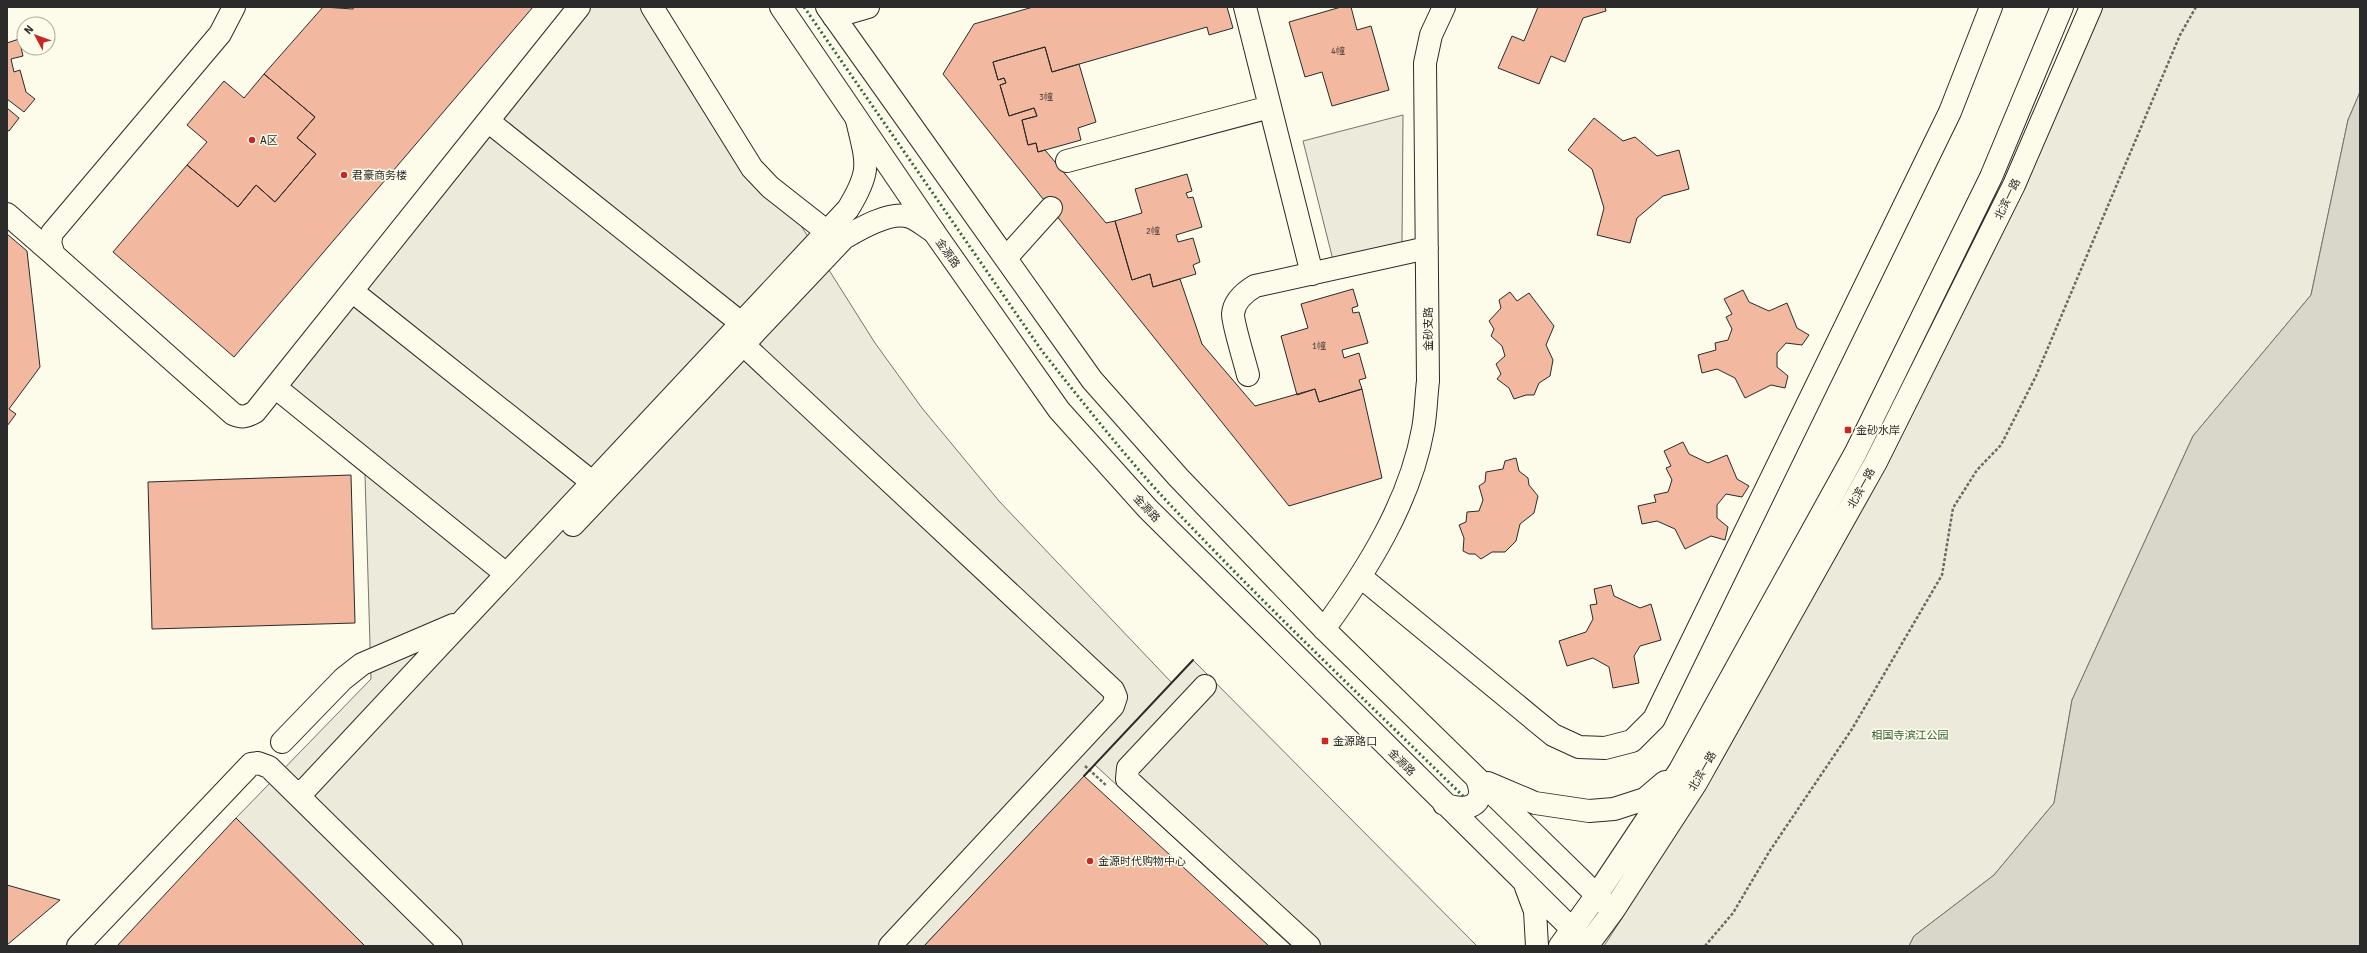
<svg xmlns="http://www.w3.org/2000/svg" width="2367" height="953" font-family="Signika,'Noto Sans SC',sans-serif">
<style>
.green{fill:#ecebdb;stroke:#74746e}
.parking{fill:#eceadb;stroke:#74746e}
.water{fill:#d8d7c9;stroke:#74746e}
.building{fill:#f2b8a0;stroke:#2b2b2b}
.lines{fill:none;stroke-linecap:round;stroke-linejoin:round}
.minor-casing{stroke:#2b2b2b;stroke-width:24}
.major-casing{stroke:#2b2b2b;stroke-width:24}
.path{stroke:#6a6964;stroke-width:2.5;stroke-dasharray:3 2;stroke-linecap:butt}
.minor{stroke:#fdfbea;stroke-width:22}
.major{stroke:#fdfbea;stroke-width:22}
.hedge{stroke:#34623c;stroke-width:3;stroke-dasharray:2 3;stroke-linecap:butt}
.wall{stroke:#2b2b2b;stroke-width:2}
.poi-dot{fill:#c62828;stroke:#fdfbea;stroke-width:1.5}
.labels{text-anchor:middle;stroke-width:3;stroke-linejoin:round;paint-order:stroke}
.number-label{font-size:9px;fill:#5d4e48}
.poi-label{font-size:11px;fill:#2b2b2b;stroke:#fdfbea;text-anchor:start}
.street-label{font-size:11px;fill:#2b2b2b;stroke:#fdfbea}
.park-label{font-size:11px;fill:#34623c;stroke:#fdfbea}
</style>
<rect width="100%" height="100%" fill="#fdfbea"/>
<!-- green -->
<path class="green" d="M2101,7H2360V92L2348,120L2311,295L2193,436L2072,700L2054,803L1994,875L1914,936L1909,946H1604L1701,795L1886,467L2022,188Z"/>
<!-- parking -->
<path class="parking" d="M591,7H663L875,343L922,408L999,501L1172,683L1193,660L1477,946H1291L1095,765L924,946H365L236,818L371,679L365,475L276,401Z
M1403,115L1402,244L1333,260L1303,141Z"/>
<!-- water -->
<path class="water" d="M2360,92V946H1909L1914,936L1994,875L2054,803L2072,700L2193,436L2311,295L2348,120Z"/>
<!-- building -->
<path class="building" d="M323,7L353,9L354,7H533L234,357L113,252L187,165L238,207L256,185L275,202L316,154L297,138L315,117L264,74Z
M1033,7H1227L1233,28L1209,35L1207,27L1052,72L1045,47L993,62L998,80L1004,78L1006,83L1000,85L1009,116L1034,108L1037,116L1022,120L1028,145L1036,143L1038,152L1045,150L1106,223L1115,221L1132,280L1150,274L1153,287L1180,279L1202,344L1255,406L1315,389L1319,402L1362,389L1382,478L1289,506L943,74L974,24Z
M1341,7H1351L1357,30L1371,26L1389,90L1332,106L1322,72L1305,77L1289,22Z
M1538,7H1605L1606,11L1583,18L1565,62L1551,56L1539,84L1498,68L1512,36L1524,41Z
M19,39L23,56L11,59L14,72L20,70L26,92L35,99L24,112L7,99V43Z
M1045,47L1052,72L1079,64L1096,122L1078,128L1081,140L1038,152L1036,143L1028,145L1022,120L1037,116L1034,108L1009,116L1000,85L1006,83L1004,78L998,80L993,62Z
M264,74L315,117L297,138L316,154L275,202L256,185L238,207L187,165L207,142L187,125L224,81L244,98Z
M7,108L19,118L9,131L7,130Z
M1594,118L1623,141L1635,137L1657,156L1679,150L1689,189L1663,196L1637,218L1630,243L1597,235L1604,208L1592,169L1568,150Z
M1187,174L1192,191L1186,193L1188,198L1193,197L1202,227L1176,235L1178,242L1193,238L1200,262L1193,265L1196,274L1153,287L1150,274L1132,280L1115,221L1142,213L1135,189Z
M7,234L27,251L40,367L9,409L16,414L7,426Z
M1353,289L1358,306L1352,308L1353,313L1359,312L1368,343L1342,350L1344,358L1359,353L1366,378L1359,380L1362,389L1319,402L1315,389L1297,395L1281,336L1308,328L1301,304Z
M1743,290L1749,302L1769,311L1787,303L1797,328L1809,335L1802,345L1786,343L1777,353V367L1788,376L1785,388L1771,385L1745,398L1735,378L1717,369L1702,373L1698,355L1716,350L1715,343L1728,340L1732,329L1726,317L1732,314L1724,299Z
M1510,292L1517,301L1529,293L1554,326L1546,345L1553,360L1550,376L1539,383L1534,395H1526L1514,399L1509,388L1497,379L1501,374L1496,364L1505,356L1502,346L1491,336L1494,329L1489,321L1501,308L1499,300Z
M1683,442L1689,454L1708,463L1727,455L1737,479L1749,486L1742,497L1726,494L1717,505V518L1728,527L1725,540L1711,536L1685,549L1675,529L1657,521L1642,524L1638,506L1656,502L1654,495L1668,492L1672,480L1666,468L1671,466L1664,451Z
M1516,458L1519,471L1528,478L1529,485L1538,496L1534,513L1520,524L1516,541L1505,552H1492L1481,559L1475,554H1469L1463,551L1464,538L1459,525L1466,522L1467,512L1479,511L1483,500L1479,486L1485,482L1486,472L1503,469L1505,461Z
M351,475L355,623L152,629L148,482Z
M1611,585L1614,596L1640,608L1651,604L1661,640L1640,646L1634,656L1639,683L1613,688L1609,667L1593,658L1567,666L1559,641L1586,632L1593,619L1590,605L1597,604L1594,589Z
M1084,776L1269,946H924Z
M236,818L365,946H117Z
M7,885L60,900L7,945Z"/>
<g class="lines">
<!-- minor casing -->
<g class="minor-casing">
<path id="minor" d="M234,7L220,34L52,233L50,243L54,255L233,414C242,418 246,417 255,412L579,7
M652,7L752,168L770,187L826,231
M1245,7L1312,274
M834,17L868,7
M488,121L741,323
M1067,161L1270,107
M7,214L54,255
M1006,258L1051,208
M352,291L592,482
M733,335L1113,690L1116,697L1113,706L890,946
M1248,375C1245,362 1233,325 1233,314C1234,301 1245,292 1255,286L1427,248
M275,387L506,574
M573,525L844,238C859,229 891,210 910,217C918,220 926,227 934,232
M1361,577L1553,735L1579,747L1605,748L1632,741L1654,719L1950,112L1991,7
M1324,629C1367,570 1410,502 1423,429C1426,413 1426,397 1428,381L1425,63L1431,35L1444,7
M1205,686L1128,768L1127,779L1309,946
M282,742L343,679L362,664L453,625
M299,796L848,209C872,170 867,163 857,120
M78,946L251,764L258,763L269,767L451,946"/>
</g>
<!-- major casing -->
<g class="major-casing">
<path id="major" d="M781,7L934,232L1059,410L1148,509L1588,945
M827,7L1092,380L1178,477L1324,629L1613,911
M1488,783L1535,803L1589,811L1614,809L1645,799L1665,782
M1444,804C1466,813 1488,806 1477,779
M1526,887L1535,911L1537,946
M1560,946L1596,896L1680,770L1856,452L1991,177L2062,7
M1587,946L1613,911L1696,783L1876,462L2014,185L2091,7"/>
</g>
<!-- path -->
<path class="path" d="M1085,766L1107,786
M1705,946L1733,913L1769,852L1852,729L1942,575L1953,508L1977,470L2001,445L2036,376L2180,35L2196,7"/>
<!-- minor -->
<use href="#minor" class="minor"/>
<!-- major -->
<use href="#major" class="major"/>
<!-- hedge -->
<path class="hedge" d="M804,7L1042,351C1081,400 1120,450 1162,496C1258,599 1362,697 1463,796"/>
<!-- wall -->
<path class="wall" d="M1084,776L1193,660"/>
</g>
<!-- markers -->
<g class="poi-dot">
<circle cx="252" cy="140" r="4"/>
<circle cx="344" cy="175" r="4"/>
<rect x="1844" y="426" width="8" height="8" rx="2"/>
<rect x="1321" y="737" width="8" height="8" rx="2"/>
<circle cx="1090" cy="861" r="4"/>
</g>
<g class="labels">
<!-- number labels -->
<g class="number-label">
<text x="1338" y="54">4幢</text>
<text x="1046" y="100">3幢</text>
<text x="1153" y="234">2幢</text>
<text x="1319" y="349">1幢</text>
</g>
<!-- poi labels -->
<g class="poi-label">
<text x="260" y="144">A区</text>
<text x="352" y="179">君豪商务楼</text>
<text x="1856" y="434">金砂水岸</text>
<text x="1333" y="745">金源路口</text>
<text x="1098" y="865">金源时代购物中心</text>
</g>
<!-- street labels -->
<g class="street-label">
<text transform="translate(2007 199) rotate(-64)" y="4">北滨一路</text>
<text transform="translate(948 253) rotate(55)" y="4">金源路</text>
<text transform="translate(1428 329) rotate(-90)" y="4">金砂支路</text>
<text transform="translate(1861 488) rotate(-61)" y="4">北滨一路</text>
<text transform="translate(1147 508) rotate(47)" y="4">金源路</text>
<text transform="translate(1402 762) rotate(45)" y="4">金源路</text>
<text transform="translate(1702 771) rotate(-60)" y="4">北滨一路</text>
</g>
<!-- park labels -->
<g class="park-label">
<text x="1910" y="739">相国寺滨江公园</text>
</g>
</g>
<!-- border -->
<rect width="2367" height="953" fill="none" stroke="#2b2b2b" stroke-width="16"/>
<!-- north arrow -->
<g transform="translate(36 36) rotate(311)"><circle r="19" fill="#fdfbea" stroke="#a9a89e"/>
<path d="M0-3L7 15L0 10L-7 15Z" fill="#c62828"/>
<text y="-6" font-size="11" font-weight="bold" text-anchor="middle" fill="#2b2b2b">N</text>
</g>
</svg>
